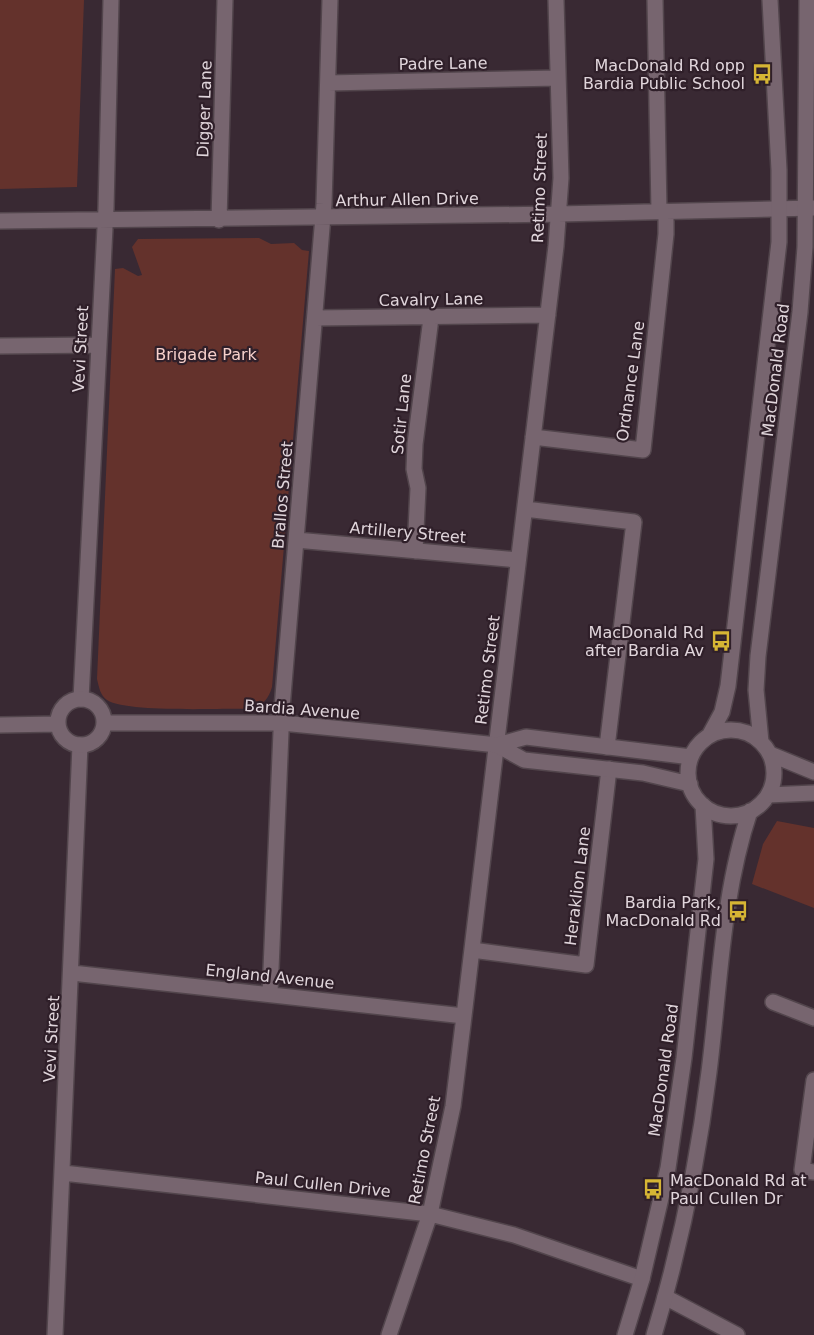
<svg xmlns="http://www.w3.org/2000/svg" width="814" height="1335" font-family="'DejaVu Sans',sans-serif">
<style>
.green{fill:#64322c}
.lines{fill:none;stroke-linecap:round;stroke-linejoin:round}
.minor-casing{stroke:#52454c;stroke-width:18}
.tertiary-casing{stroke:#52454c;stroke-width:18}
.minor{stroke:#77656f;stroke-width:15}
.tertiary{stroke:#77656f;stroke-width:15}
.labels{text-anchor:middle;stroke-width:4.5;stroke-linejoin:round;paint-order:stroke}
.street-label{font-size:16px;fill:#e0d5db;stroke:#2f1f29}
.poi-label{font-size:16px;fill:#e0d5db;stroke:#2f1f29;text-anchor:end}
.park-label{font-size:16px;fill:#f6d0cb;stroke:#2f1f29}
</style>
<rect width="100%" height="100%" fill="#392933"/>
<!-- green -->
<path class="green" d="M0,0H84L77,187L0,189Z
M259,238L271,244L294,243L302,250L309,251L272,687C268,701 262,705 248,709C221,708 127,713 107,700C100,695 99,687 97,679L115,269L123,268L138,276L142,275L132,247L138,239Z
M777,821L814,828V908L752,884L763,844Z"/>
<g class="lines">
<!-- minor casing -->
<g class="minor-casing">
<path id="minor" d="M655,0L659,211
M328,83L558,78
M219,220L225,0
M0,221L558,214L814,208
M315,318L548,315
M0,346L99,345
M533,437L643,450L666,234V211
M525,509L634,522L607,747
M296,540L518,560
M415,551L418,488L414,469L415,444L431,318
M81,699L106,208L111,0
M472,950L586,965L609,769
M72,973L464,1016
M270,993L282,708L324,204L330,0
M773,1002L814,1018
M814,1080L802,1170L814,1172
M63,1173L430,1214L514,1235L642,1279
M665,1297L737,1335
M55,1335L80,745
M389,1335L430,1214L453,1106L464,1016L556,246L561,178L556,0"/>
</g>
<!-- tertiary casing -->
<g class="tertiary-casing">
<path id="tertiary" d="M58 722a23 23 0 1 1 46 0a23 23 0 1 1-46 0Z
M104,723H282L384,733L497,745L524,760L643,773L690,784
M0,725L58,724
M688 773a43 43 0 1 1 86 0a43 43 0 1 1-86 0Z
M709,736L722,712L728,686L779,242V170L770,0
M761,742L756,690L758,656L800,312L805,247L807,0
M497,745L526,737L691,757
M770,754L814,772
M768,795L814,793
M625,1335L642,1279L668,1168L684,1058L706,859L703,805
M654,1335C680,1249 698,1161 709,1072C720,985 722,894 750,811"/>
</g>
<!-- minor -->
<use href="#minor" class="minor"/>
<!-- tertiary -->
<use href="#tertiary" class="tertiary"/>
</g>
<!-- icons -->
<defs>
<g id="bus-bare" transform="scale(1.62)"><path d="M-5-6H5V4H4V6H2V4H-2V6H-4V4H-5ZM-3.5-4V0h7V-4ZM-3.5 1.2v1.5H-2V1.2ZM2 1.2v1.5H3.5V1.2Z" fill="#d6b534" stroke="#2f1f29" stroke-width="2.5" paint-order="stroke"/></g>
</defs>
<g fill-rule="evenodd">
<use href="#bus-bare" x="762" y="74"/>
<use href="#bus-bare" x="721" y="641"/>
<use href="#bus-bare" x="738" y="911"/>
<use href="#bus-bare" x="653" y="1189"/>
</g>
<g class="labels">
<!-- street labels -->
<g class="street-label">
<text transform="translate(443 63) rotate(-1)" y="6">Padre Lane</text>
<text transform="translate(204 109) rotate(-88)" y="6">Digger Lane</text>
<text transform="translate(539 188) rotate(-88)" y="6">Retimo Street</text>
<text transform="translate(407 199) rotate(-1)" y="6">Arthur Allen Drive</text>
<text transform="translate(431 299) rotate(-1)" y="6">Cavalry Lane</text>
<text transform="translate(80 349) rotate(-87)" y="6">Vevi Street</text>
<text transform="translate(775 370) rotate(-83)" y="6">MacDonald Road</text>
<text transform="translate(630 381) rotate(-82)" y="6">Ordnance Lane</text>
<text transform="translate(401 414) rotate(-84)" y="6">Sotir Lane</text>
<text transform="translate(282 495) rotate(-85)" y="6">Brallos Street</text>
<text transform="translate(408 532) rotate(5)" y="6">Artillery Street</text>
<text transform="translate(487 670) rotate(-83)" y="6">Retimo Street</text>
<text transform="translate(302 709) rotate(4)" y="6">Bardia Avenue</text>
<text transform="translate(577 886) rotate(-83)" y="6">Heraklion Lane</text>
<text transform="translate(270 976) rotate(6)" y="6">England Avenue</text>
<text transform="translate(51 1039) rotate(-87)" y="6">Vevi Street</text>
<text transform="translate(663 1070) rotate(-82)" y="6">MacDonald Road</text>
<text transform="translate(424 1150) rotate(-79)" y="6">Retimo Street</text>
<text transform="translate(323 1184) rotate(6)" y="6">Paul Cullen Drive</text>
</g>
<!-- poi labels -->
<g class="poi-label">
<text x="745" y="71">MacDonald Rd opp<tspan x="745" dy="18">Bardia Public School</tspan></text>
<text x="704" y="638">MacDonald Rd<tspan x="704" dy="18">after Bardia Av</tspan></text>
<text x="721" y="908">Bardia Park,<tspan x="721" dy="18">MacDonald Rd</tspan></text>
<text x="670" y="1186" text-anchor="start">MacDonald Rd at<tspan x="670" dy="18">Paul Cullen Dr</tspan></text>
</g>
<!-- park labels -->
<g class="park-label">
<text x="206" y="360">Brigade Park</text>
</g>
</g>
</svg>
